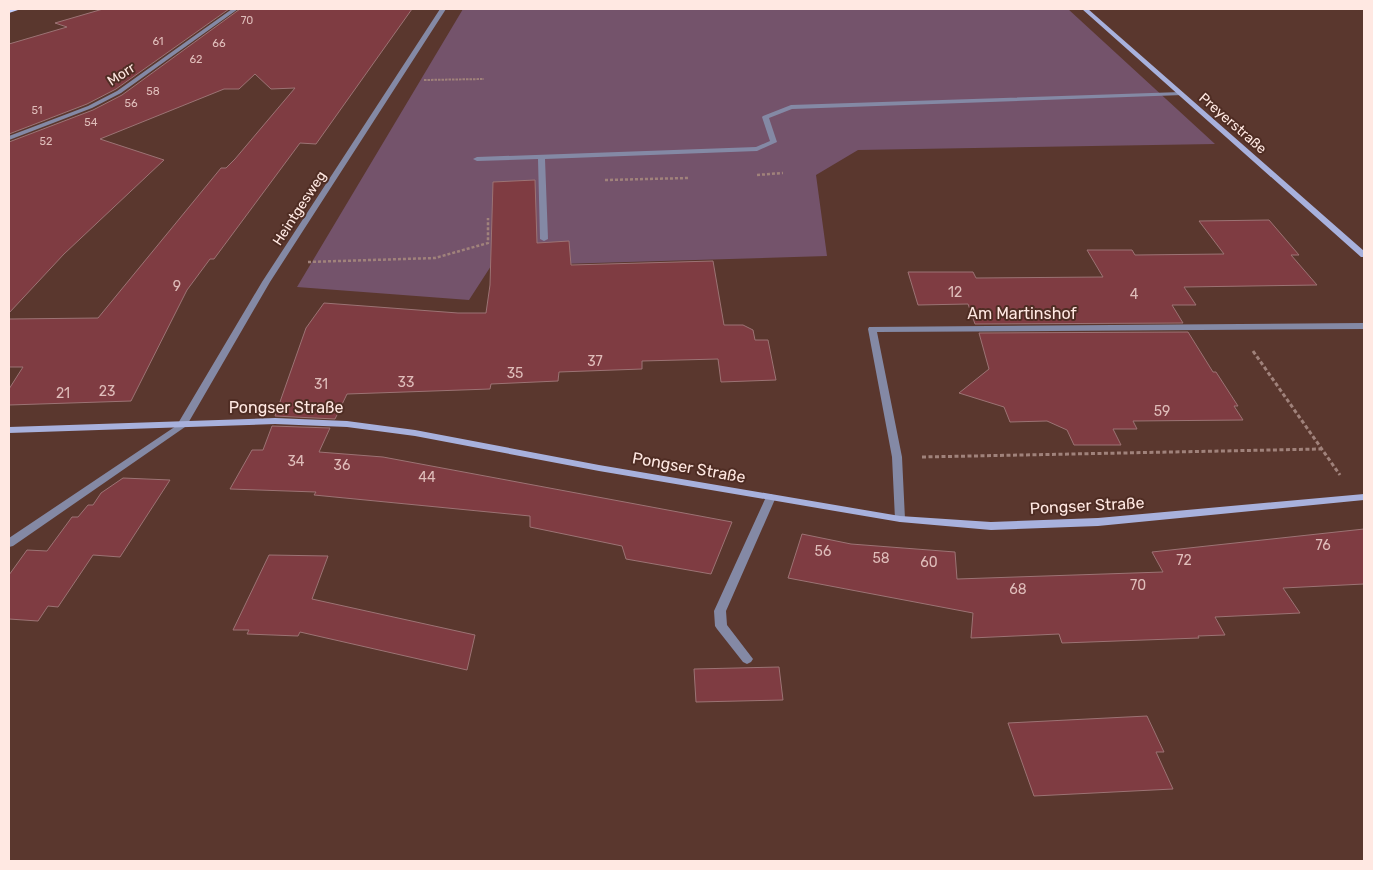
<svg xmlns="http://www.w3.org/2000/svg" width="1373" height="870" font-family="Rubik,sans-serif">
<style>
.green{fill:#74536b}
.building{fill:#7f3c42;stroke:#9c7374}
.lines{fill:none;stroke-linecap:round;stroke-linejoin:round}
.path-far2{stroke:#a0827b;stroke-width:2;stroke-dasharray:2.5 1;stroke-linecap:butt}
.path-far1{stroke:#a0827b;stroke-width:2.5;stroke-dasharray:3 2;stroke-linecap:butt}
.path{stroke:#a0827b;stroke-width:3;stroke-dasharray:4 2.5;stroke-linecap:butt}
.lane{fill:#8489a5;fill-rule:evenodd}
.street{fill:#8489a5;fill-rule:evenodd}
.secondary{fill:#a8b1dd;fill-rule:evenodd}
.primary{fill:#c7d1fe;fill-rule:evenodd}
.labels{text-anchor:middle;stroke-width:4;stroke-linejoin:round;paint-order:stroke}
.far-number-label{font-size:11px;fill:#dfbdba}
.far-street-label{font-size:14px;fill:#ffe8e2;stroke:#4f2d24}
.number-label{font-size:14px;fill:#dfbdba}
.street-label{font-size:16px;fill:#ffe8e2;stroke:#4f2d24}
</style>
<rect width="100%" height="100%" fill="#5a372e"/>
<!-- green -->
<path class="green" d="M463,9H1068L1215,144L858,150L816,175L827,256L491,266L469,300L297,287Z"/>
<!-- building -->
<path class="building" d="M103,9H229L116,89L87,104L9,134V44L67,27L55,23Z
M240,9H412L316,144L300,143L214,259H210L187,290L131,401L9,405V389L23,367H9V319L98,318L221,168H226L235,159L295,88L271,89L255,74L239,89H224L100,139L164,160L64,254L9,313V142L93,110L122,95Z
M535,180L537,243L569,241L571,265L713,261L724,325H743L753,330L755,340H768L776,380L721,382L718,359L642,361V369L559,372L558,381L491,384L490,389L347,394L335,419L275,416L306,328L324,303L458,313H486L490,285L493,182Z
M1269,220L1299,255H1291L1317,285L1184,287L1196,305H1172L1183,323L975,324L968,304L918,305L908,272H973L976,278L1103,277L1087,250H1132L1135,255L1224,254L1199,221Z
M1188,332L1213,372H1216L1238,406H1234L1243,420L1133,421L1137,429H1113L1121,445H1074L1067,430L1047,421L1010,422L1004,407L959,393L989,369L979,333Z
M272,426L330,428L319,452L383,457L732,522L711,574L626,559L622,546L530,527V516L314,495L316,492L230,489L252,450H263Z
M123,478L170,480L120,557L93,555L58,607L48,606L38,621L9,619V575L27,550L47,551L72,517H78L88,505H93L101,493Z
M1364,529V584L1283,588L1300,613L1215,617L1225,635L1198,636L1199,638L1062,643L1059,634L971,638L973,613L788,578L802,534L851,544L955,552L957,579L1163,572L1152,552Z
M269,555L328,556L312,599L475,635L467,670L300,632L298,636L247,634L249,630H233Z
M779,667L783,700L696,702L694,669Z
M1147,716L1164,752H1156L1173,789L1034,796L1008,723Z"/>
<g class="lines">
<!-- path-far2 -->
<path class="path-far2" d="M424,80L484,79"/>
<!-- path-far1 -->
<path class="path-far1" d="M757,175L783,173
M605,180L689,178
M308,262L435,258L488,243V218"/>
<!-- path -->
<path class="path" d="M1253,351L1340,475
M922,457L1321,449"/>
<!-- lane -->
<path class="lane" d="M1181,92L1183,93V95L792,109L769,118L777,142L757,151L545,159L548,239L544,241L540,239L538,159L477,161L473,159L477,157L756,147L770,141L762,117L763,116L791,105Z
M182,422L187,425L185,427L13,546L9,547V538Z
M771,494L776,497L726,611L727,625L753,659L751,662L747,664L743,662L717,629L715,626L714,611L766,497Z"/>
<!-- street -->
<path class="street" d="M232,9H238L121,93L92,108L9,140V136L88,106L117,91Z
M440,9H446L270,282L187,425L185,427H179L177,425L262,282Z
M1364,323V329L877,332L902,457L905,519L900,522L895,519L892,457L868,329L869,327Z"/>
<!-- secondary -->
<path class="secondary" d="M1082,9H1088L1364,251V257H1361Z
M275,418L347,421L415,430L599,465L900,516L991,522L1098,518L1364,494V500L1098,526L991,530L900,522L599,471L415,436L347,427L275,424L9,433V427Z"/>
<!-- primary -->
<path class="primary" d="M9,9H21L9,13Z"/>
</g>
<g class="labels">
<!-- far-number labels -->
<g class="far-number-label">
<text x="247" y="24">70</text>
<text x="158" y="45">61</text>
<text x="219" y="47">66</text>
<text x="196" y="63">62</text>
<text x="153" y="95">58</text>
<text x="131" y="107">56</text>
<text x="37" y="114">51</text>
<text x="91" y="126">54</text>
<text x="46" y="145">52</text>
</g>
<!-- far-street labels -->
<g class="far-street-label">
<text transform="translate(121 74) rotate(-33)" y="5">Morr</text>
<text transform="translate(1233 123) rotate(41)" y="5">Preyerstraße</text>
<text transform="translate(299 208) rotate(-57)" y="5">Heintgesweg</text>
</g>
<!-- number labels -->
<g class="number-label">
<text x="177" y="291">9</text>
<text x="955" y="297">12</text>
<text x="1134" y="299">4</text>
<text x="595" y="366">37</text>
<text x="515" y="378">35</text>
<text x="406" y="387">33</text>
<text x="321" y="389">31</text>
<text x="107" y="396">23</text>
<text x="63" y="398">21</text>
<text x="1162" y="416">59</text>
<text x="296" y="466">34</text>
<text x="342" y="470">36</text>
<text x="427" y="482">44</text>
<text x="1323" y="550">76</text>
<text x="823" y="556">56</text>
<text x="881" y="563">58</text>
<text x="1184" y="565">72</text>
<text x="929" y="567">60</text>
<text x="1138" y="590">70</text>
<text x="1018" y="594">68</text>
</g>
<!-- street labels -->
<g class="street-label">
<text x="1022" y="319">Am Martinshof</text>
<text x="286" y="413">Pongser Straße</text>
<text transform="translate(689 467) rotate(10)" y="6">Pongser Straße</text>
<text transform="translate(1087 505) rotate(-3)" y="6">Pongser Straße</text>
</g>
</g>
<!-- border -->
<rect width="1373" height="870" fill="none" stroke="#ffe8e2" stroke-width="20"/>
</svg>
